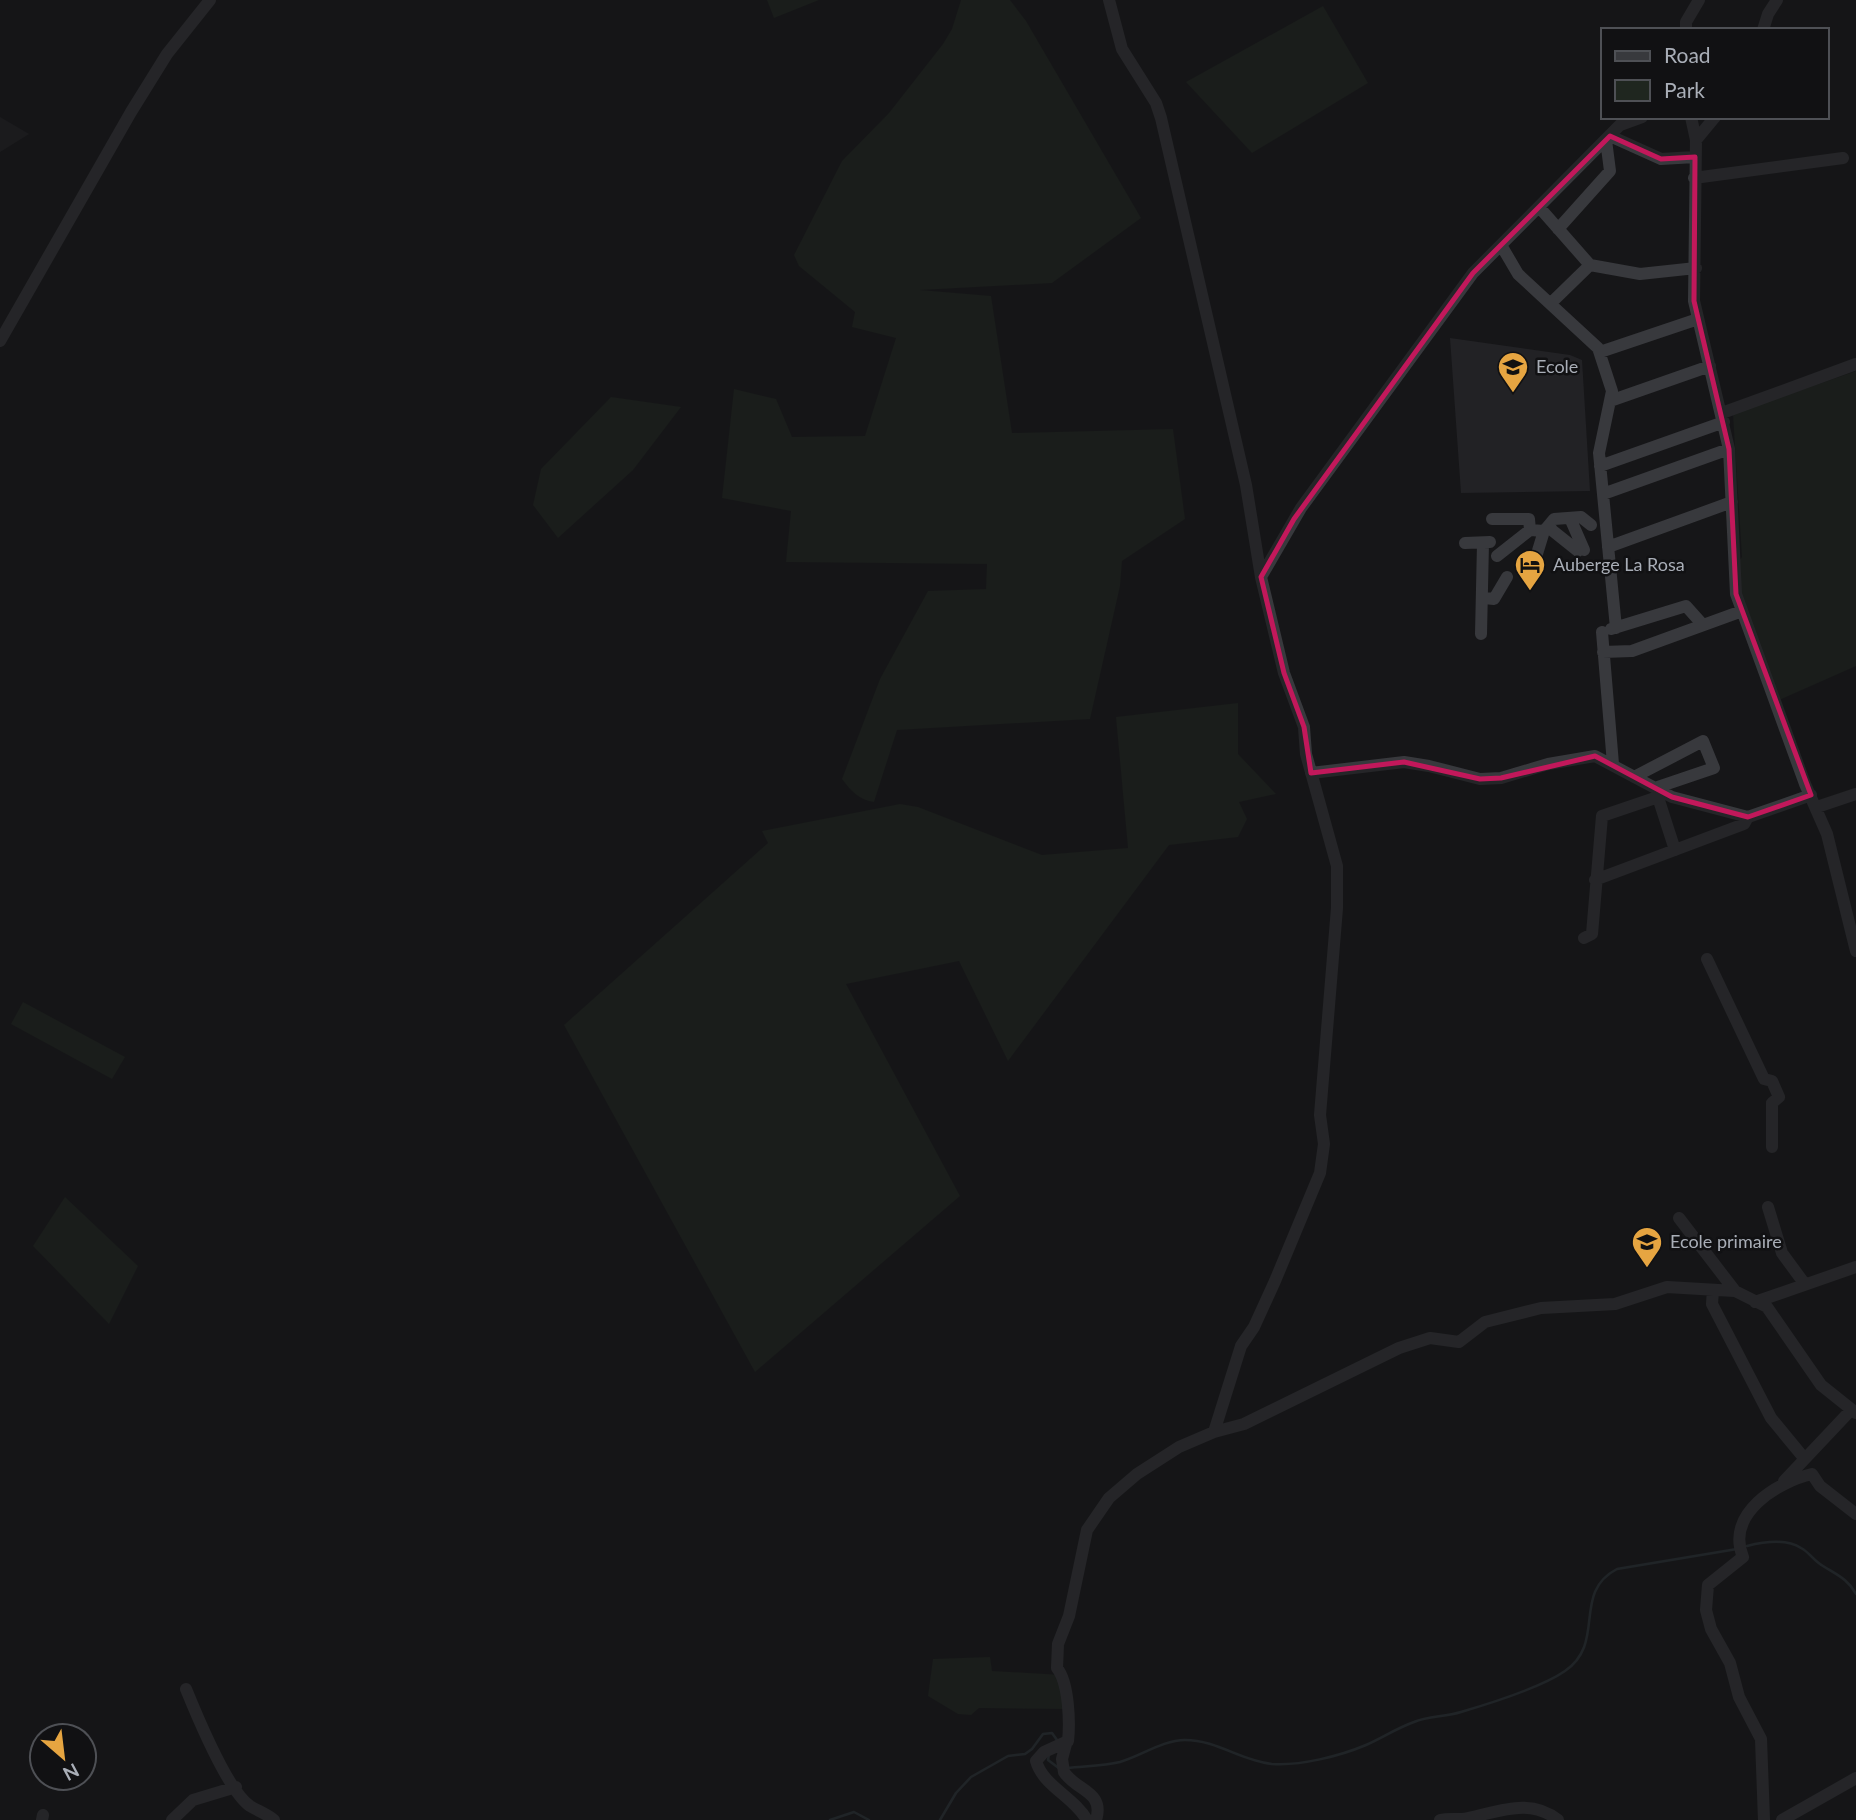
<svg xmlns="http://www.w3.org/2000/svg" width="1856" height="1820" font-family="Lato,sans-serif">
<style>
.built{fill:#222225}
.green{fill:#1f261f}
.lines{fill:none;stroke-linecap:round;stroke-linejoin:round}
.stream{stroke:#2d363b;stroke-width:2.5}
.minor{stroke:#38393d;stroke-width:12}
.marked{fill:none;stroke:#c2185b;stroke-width:5;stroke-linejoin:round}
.labels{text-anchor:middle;stroke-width:5;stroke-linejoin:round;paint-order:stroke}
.poi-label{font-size:18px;fill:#a9aeb7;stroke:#111113;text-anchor:start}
</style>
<rect width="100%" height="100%" fill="#161618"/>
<!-- built -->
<path class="built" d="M0,117L29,134L0,152Z
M1450,338L1570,355L1582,360L1590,491L1461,493Z"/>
<!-- green -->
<path class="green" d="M767,0H819L774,18Z
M961,0H1010L1026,21L1141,218L1052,283L920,290L991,296L1012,433L1173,429L1185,519L1122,561L1120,586L1090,719L897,730L874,802C859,800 851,791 842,779L880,679L928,591L986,589L987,564L786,562L791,511L722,498L734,389L776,399L792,437L865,436L896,338L852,327L855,312L799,266L794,255L842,161L889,113L943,44L952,29Z
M1323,6L1368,83L1252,153L1186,82Z
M1856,371V666L1777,701L1736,594L1734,567L1742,557L1733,414Z
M611,397L681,407L633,470L558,538L533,505L541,469Z
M1238,703V754L1276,794L1239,802L1247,819L1238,837L1169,845L1008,1061L959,961L846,984L960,1196L755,1372L564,1025L768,843L762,831L900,804L918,807L1042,855L1128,848L1116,717Z
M23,1002L125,1057L112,1079L11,1024Z
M65,1197L138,1266L109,1324L33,1246Z
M990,1657L992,1671L1062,1675L1066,1709L979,1708L971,1715L958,1714L928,1696L933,1659Z"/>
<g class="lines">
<!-- stream -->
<path class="stream" d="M1747,1546C1763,1542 1786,1538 1801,1548C1809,1552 1814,1561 1823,1566C1837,1575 1848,1579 1856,1594
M1049,1754L1048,1760L1060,1769
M1067,1768C1084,1766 1103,1766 1120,1762C1141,1756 1163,1740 1185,1740C1217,1740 1241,1761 1272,1764C1300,1766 1340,1756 1366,1745C1382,1738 1397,1728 1414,1722C1428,1716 1445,1717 1461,1712C1488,1704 1542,1687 1565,1671C1607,1642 1571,1593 1617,1569L1737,1549
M830,1820L854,1812L869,1820
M940,1820L956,1793L971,1777L1008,1756L1025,1754L1032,1749L1043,1734L1052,1733L1057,1740"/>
<!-- minor -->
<path class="minor" d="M1109,0L1122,49L1156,103L1161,118L1246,485L1261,577
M1686,30V22L1699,0
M1763,30L1768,14L1777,0
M1691,117L1696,140L1694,301L1729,449L1736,594L1805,784L1827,834L1856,951
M1610,136L1661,159L1695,157
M1696,140L1715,117
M1694,178L1843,158
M1539,207L1590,265L1640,274L1696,268
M1558,229L1610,171L1606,140
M1501,245L1518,274L1598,348L1612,391L1599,453L1616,628
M1551,303L1590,265
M0,341L131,112L167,54L210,0
M1600,352L1698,319
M1610,401L1710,366
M1722,413L1856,364
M1600,466L1724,422
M1603,494L1729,449
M1570,518L1584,550
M1492,519H1529L1530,530
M1548,527L1578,551
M1465,543L1490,542
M1608,547L1732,502
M1497,556L1530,530L1544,531
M1529,580L1544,531L1554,519L1581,517L1591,525
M1484,598L1494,599L1507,577
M1611,629L1686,606L1703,625
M1602,632L1613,764
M1481,634L1483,543
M1603,652L1632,651L1742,611
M1311,773L1404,762L1429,766L1480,779L1501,778L1548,764L1595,756L1672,797L1748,817L1811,795
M1634,777L1703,741L1714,768L1655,788L1675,850
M1817,807L1856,794
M1595,880L1744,824L1748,817
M1584,938L1592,934L1602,816L1658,797
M1707,959L1764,1079L1772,1081L1779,1097L1772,1103V1147
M1768,1207L1782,1253L1804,1283
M1679,1218L1735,1291
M1713,1290L1712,1304L1771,1418L1804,1458
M1755,1302L1856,1267
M1214,1432L1241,1346L1254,1327L1275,1281L1320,1173L1324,1144L1320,1115L1337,908V866L1306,754L1304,727L1284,673L1261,577L1301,508L1473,273L1620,125L1642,117
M1784,1481L1851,1410
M186,1689C197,1716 228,1791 250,1806C258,1811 267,1814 274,1820
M1066,1744L1062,1759L1064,1772C1076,1791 1105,1791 1096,1820
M42,1820L43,1815
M172,1820L193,1800L236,1787
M1087,1820C1074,1797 1043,1786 1036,1761L1044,1752L1068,1741C1070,1723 1069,1683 1057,1668L1058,1644L1069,1616L1087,1530L1109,1498L1137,1474L1179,1447L1214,1432L1244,1424L1399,1348L1430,1338L1459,1342L1485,1322L1541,1308L1615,1304L1667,1287L1735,1291L1767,1307L1821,1385L1856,1413
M1440,1820C1449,1818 1459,1820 1468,1818C1498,1812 1530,1797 1558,1820
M1764,1820L1761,1739L1739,1697L1730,1663L1711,1629L1706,1610L1708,1585L1743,1557C1725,1514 1777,1482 1812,1474L1820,1486L1856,1514
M1782,1820L1856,1778"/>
</g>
<!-- marked area -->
<path d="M0 0H1856V1820H0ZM1610,136L1661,159L1695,157L1694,301L1729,449L1736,594L1811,795L1748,817L1672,797L1595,756L1501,778L1480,779L1404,762L1311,773L1304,727L1284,673L1261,577L1294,519L1473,273Z" fill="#161618" fill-opacity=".55" fill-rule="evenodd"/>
<path class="marked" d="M1610,136L1661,159L1695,157L1694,301L1729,449L1736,594L1811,795L1748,817L1672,797L1595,756L1501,778L1480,779L1404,762L1311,773L1304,727L1284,673L1261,577L1294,519L1473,273Z"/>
<!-- icons -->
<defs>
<g id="school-pin" transform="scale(1.575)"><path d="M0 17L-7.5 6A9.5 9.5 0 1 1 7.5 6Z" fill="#e6a541" stroke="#111113"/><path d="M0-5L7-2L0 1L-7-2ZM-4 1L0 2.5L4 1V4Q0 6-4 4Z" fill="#111"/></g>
<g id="hotel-pin" transform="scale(1.575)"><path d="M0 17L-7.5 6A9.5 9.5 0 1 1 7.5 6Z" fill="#e6a541" stroke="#111113"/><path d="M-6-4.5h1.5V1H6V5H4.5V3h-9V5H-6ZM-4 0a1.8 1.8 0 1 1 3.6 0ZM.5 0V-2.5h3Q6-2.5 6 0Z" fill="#111"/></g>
</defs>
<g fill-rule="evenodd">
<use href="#school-pin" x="1513" y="367"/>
<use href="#hotel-pin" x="1530" y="565"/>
<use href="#school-pin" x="1647" y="1242"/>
</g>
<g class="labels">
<!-- poi labels -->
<g class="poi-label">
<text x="1536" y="373">Ecole</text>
<text x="1553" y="571">Auberge La Rosa</text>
<text x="1670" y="1248">Ecole primaire</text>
</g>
</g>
<!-- legend -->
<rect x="1601" y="28" width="228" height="91" fill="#111113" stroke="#4e5055" stroke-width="2"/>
<rect x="1615" y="51" width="35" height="10" fill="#38393d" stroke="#4e5055" stroke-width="2"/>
<text x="1664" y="63" font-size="21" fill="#a9aeb7">Road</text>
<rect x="1615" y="80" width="35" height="21" fill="#1f261f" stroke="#4e5055" stroke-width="2"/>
<text x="1664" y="98" font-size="21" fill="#a9aeb7">Park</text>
<!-- north arrow -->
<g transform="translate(63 1757) rotate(152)"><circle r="33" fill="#111113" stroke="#4e5055" stroke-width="2"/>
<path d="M0-5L12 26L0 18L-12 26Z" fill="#e6a541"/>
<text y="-10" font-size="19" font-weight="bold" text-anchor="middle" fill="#a9aeb7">N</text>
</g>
</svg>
